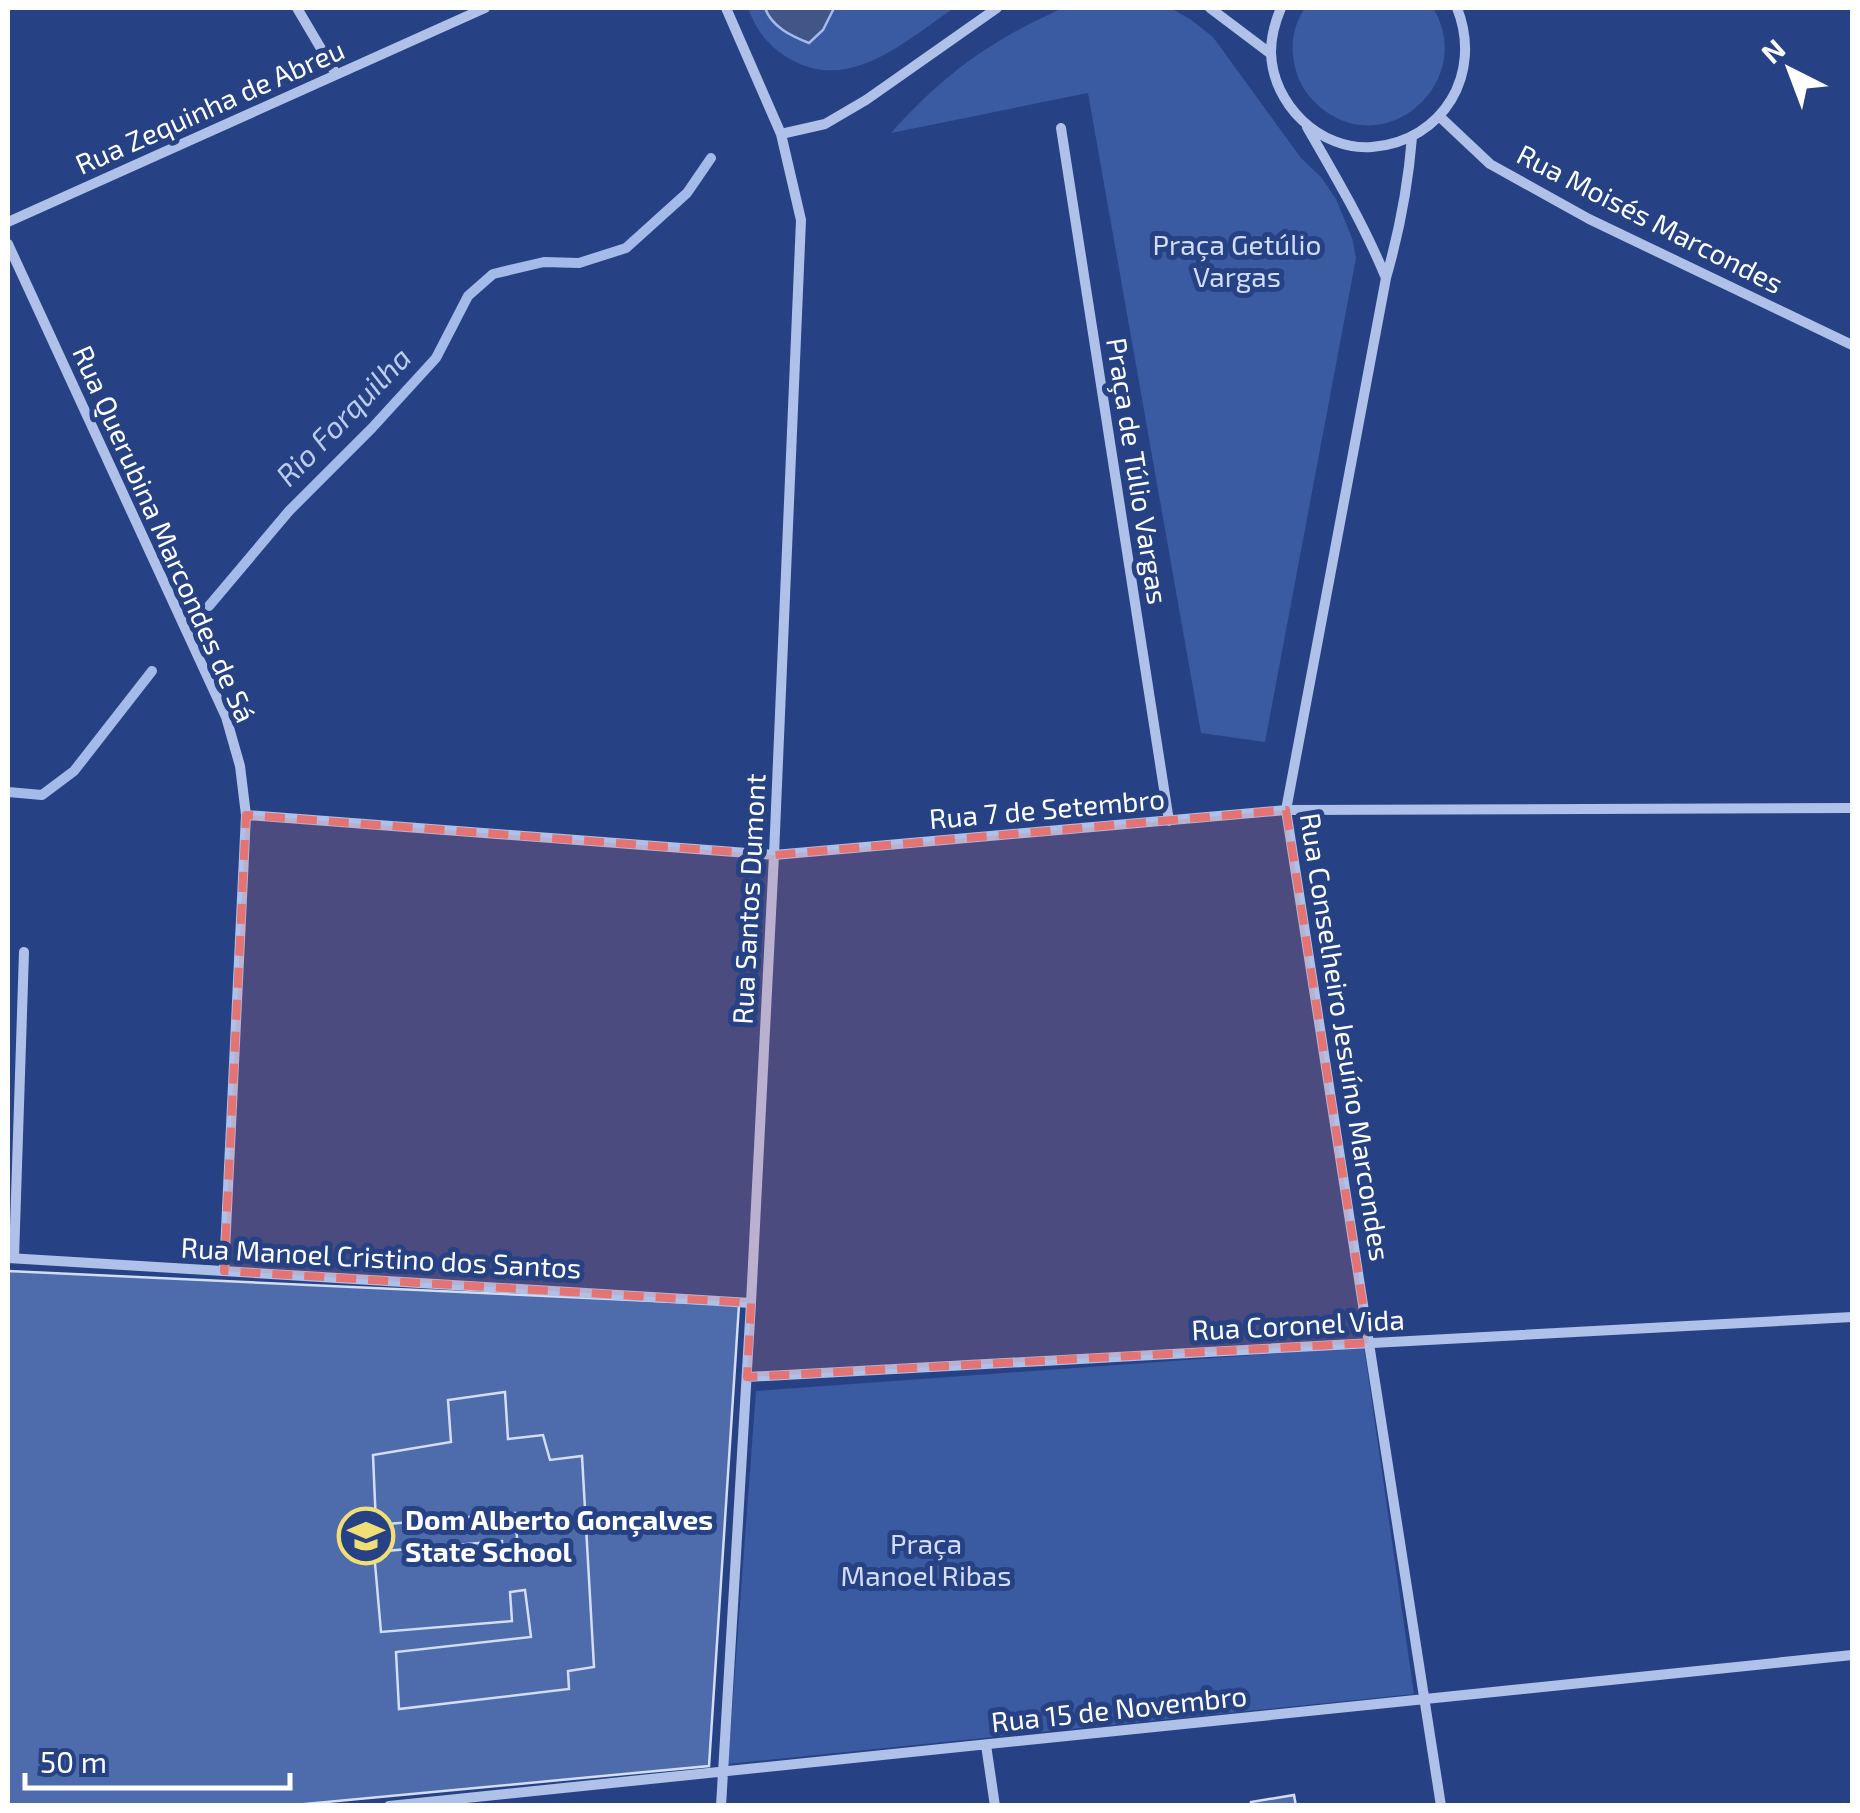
<svg xmlns="http://www.w3.org/2000/svg" width="1860" height="1813" font-family="'Exo 2',sans-serif">
<style>
.green{fill:#3a5aa1}
.water{fill:#415586;stroke:#a4bae8;stroke-width:2.5}
.lines{fill:none;stroke-linecap:round;stroke-linejoin:round}
.stream{stroke:#a4bae8;stroke-width:10}
.building{fill:#4e6bac;stroke:#d3def6;stroke-width:2.5}
.minor{stroke:#afc1e8;stroke-width:10}
.marked{fill:#e47373;fill-opacity:0.2;stroke:#e47373;stroke-width:8;stroke-dasharray:20 12;stroke-linejoin:round}
.labels{text-anchor:middle;stroke-width:10;stroke-linejoin:round;paint-order:stroke}
.street-label{font-size:28px;fill:#fff;stroke:#264284}
.park-label{font-size:28px;fill:#d3def6;stroke:#264284}
.poi-label{font-size:28px;font-weight:bold;fill:#fff;stroke:#264284;text-anchor:start}
.water-label{font-size:30px;font-style:italic;fill:#bbccef;stroke:#264284}
</style>
<rect width="100%" height="100%" fill="#264284"/>
<!-- green -->
<path class="green" d="M748,8H954C908,39 851,93 792,60C770,48 756,31 748,8Z
M1063,8H1170L1190,19L1213,37L1301,158L1321,177L1336,199L1352,238L1356,258L1265,742L1201,733L1088,93L891,133C944,74 991,40 1063,8Z
M1305,8H1433C1476,78 1392,159 1325,111C1310,100 1299,85 1295,67C1290,46 1293,25 1305,8Z
M1364,1347L1414,1694L728,1764L756,1391Z"/>
<!-- water -->
<path class="water" d="M765,8H834L823,30L809,43C791,36 772,27 765,8Z"/>
<g class="lines">
<!-- stream -->
<path class="stream" d="M209,606L289,511L372,428L436,358L468,296L493,274L544,262L579,263L626,248L687,193L711,158
M8,792L42,795L74,771L152,671"/>
</g>
<!-- building -->
<path class="building" d="M8,1271L739,1305L709,1766L284,1806H8Z
M505,1392L508,1439L543,1435L550,1460L582,1456L594,1667L568,1671L569,1689L399,1709L396,1652L531,1637L525,1590L510,1592L512,1621L381,1632L374,1552L502,1541L504,1563L519,1562L515,1513L376,1525L373,1455L451,1442L448,1400Z
M1294,1795L1296,1806H1251V1802Z"/>
<g class="lines">
<!-- minor -->
<path class="minor" d="M297,8L336,74
M1210,8L1271,54
M1281,8C1275,22 1271,36 1271,52C1272,104 1320,151 1372,147C1444,141 1483,73 1457,8
M1439,116L1490,164L1589,219L1852,345
M1307,127C1336,177 1364,225 1386,278
M1061,128L1169,821
M781,134L825,124L866,100L997,8
M1412,137C1408,188 1400,229 1386,278L1286,810L1441,1806
M8,222L485,8
M8,244L226,717L240,766L246,815L224,1271
M246,815L774,855L1286,810L1852,808
M8,1258L751,1303
M14,1258L24,952
M747,1377L1852,1317
M986,1745L995,1806
M389,1806L1852,1655
M721,1806L751,1303L774,855L801,220L781,134L726,8"/>
</g>
<!-- marked area -->
<path class="marked" d="M1286,810L1369,1343L747,1377L751,1303L224,1271L246,815L774,855Z"/>
<!-- icons -->
<defs>
<g id="school-ring" transform="scale(2.875)"><circle r="9.5" fill="#264284" stroke="#f1de74" stroke-width="1.5"/><path d="M0-5L7-2L0 1L-7-2ZM-4 1L0 2.5L4 1V4Q0 6-4 4Z" fill="#f1de74"/></g>
</defs>
<g fill-rule="evenodd">
<use href="#school-ring" x="366" y="1536"/>
</g>
<g class="labels">
<!-- street labels -->
<g class="street-label">
<text transform="translate(210 107) rotate(-24)" y="10">Rua Zequinha de Abreu</text>
<text transform="translate(1650 219) rotate(27)" y="10">Rua Moisés Marcondes</text>
<text transform="translate(1137 471) rotate(81)" y="10">Praça de Túlio Vargas</text>
<text transform="translate(164 534) rotate(66)" y="10">Rua Querubina Marcondes de Sá</text>
<text transform="translate(1047 809) rotate(-5)" y="10">Rua 7 de Setembro</text>
<text transform="translate(749 899) rotate(-87)" y="10">Rua Santos Dumont</text>
<text transform="translate(1345 1037) rotate(81)" y="10">Rua Conselheiro Jesuíno Marcondes</text>
<text transform="translate(381 1258) rotate(3)" y="10">Rua Manoel Cristino dos Santos</text>
<text transform="translate(1298 1325) rotate(-3)" y="10">Rua Coronel Vida</text>
<text transform="translate(1119 1709) rotate(-6)" y="10">Rua 15 de Novembro</text>
</g>
<!-- park labels -->
<g class="park-label">
<text x="1237" y="255">Praça Getúlio<tspan x="1237" dy="32">Vargas</tspan></text>
<text x="926" y="1554">Praça<tspan x="926" dy="32">Manoel Ribas</tspan></text>
</g>
<!-- poi labels -->
<g class="poi-label">
<text x="405" y="1530">Dom Alberto Gonçalves<tspan x="405" dy="32">State School</tspan></text>
</g>
<!-- water labels -->
<g class="water-label">
<text transform="translate(344 417) rotate(-46)" y="10">Rio Forquilha</text>
</g>
</g>
<!-- border -->
<rect width="1860" height="1813" fill="none" stroke="#ffffff" stroke-width="20"/>
<!-- north arrow -->
<g transform="translate(1790 70) rotate(318)" stroke="#264284" stroke-width="8" paint-order="stroke">
<path d="M0-8L18 38L0 25L-18 38Z" fill="#ffffff"/>
<text y="-15" font-size="28" font-weight="bold" text-anchor="middle" fill="#ffffff">N</text>
</g>
<!-- scale -->
<path d="M25 1773v15h265v-15" fill="none" stroke="#ffffff" stroke-width="5"/>
<text x="40" y="1773" font-size="30" fill="#ffffff" stroke="#264284" stroke-width="8" paint-order="stroke">50 m</text>
</svg>
